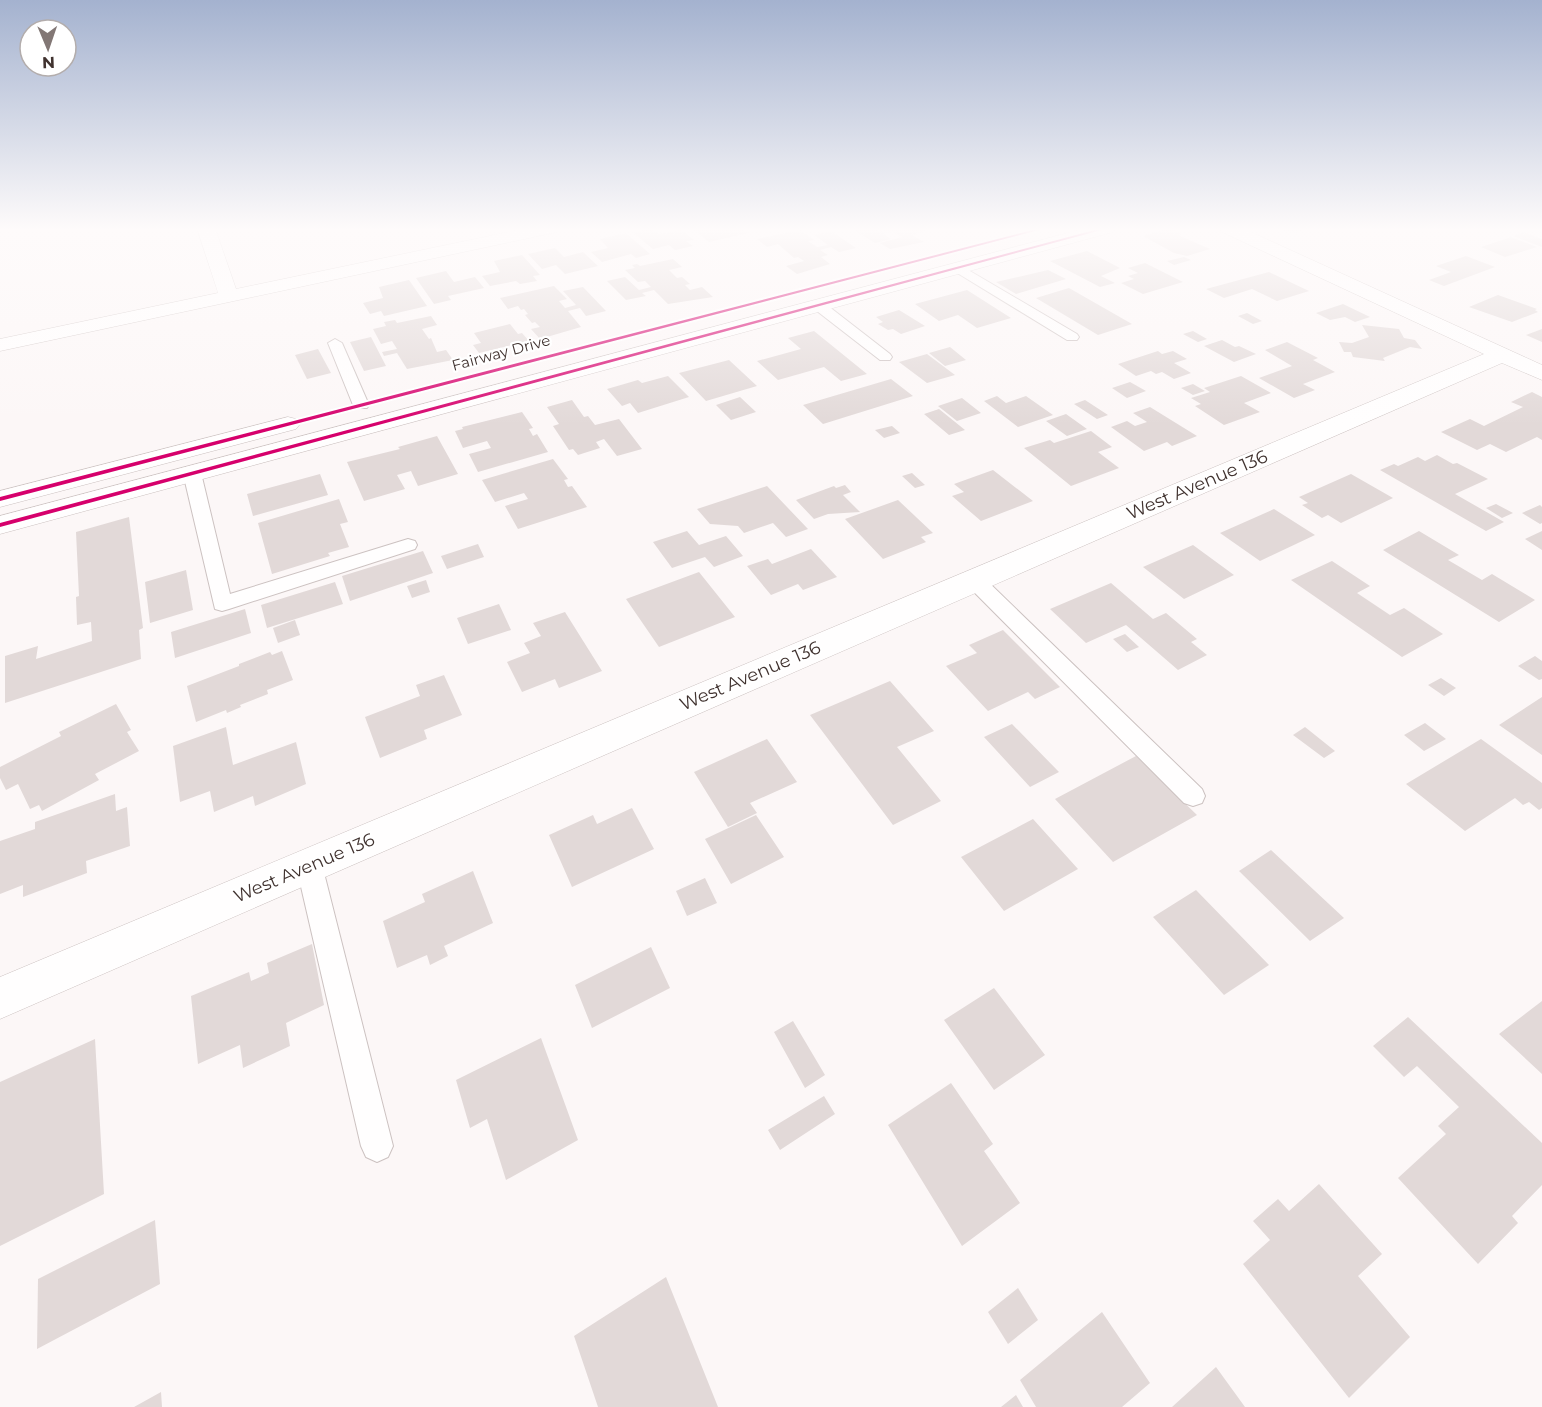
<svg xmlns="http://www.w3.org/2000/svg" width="1542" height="1407" font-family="Montserrat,sans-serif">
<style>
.building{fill:#e2d9d8}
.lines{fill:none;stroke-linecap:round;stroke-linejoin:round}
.service-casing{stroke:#ccc2c1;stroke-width:2}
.minor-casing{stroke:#ccc2c1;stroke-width:1}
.tertiary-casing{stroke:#ccc2c1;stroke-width:1}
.service{fill:#fffefe;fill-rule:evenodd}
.minor{fill:#fffefe;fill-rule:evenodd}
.tertiary{fill:#fffefe;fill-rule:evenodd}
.cycleway-casing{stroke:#fff;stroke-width:4}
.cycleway{fill:#d6006c;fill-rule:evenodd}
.labels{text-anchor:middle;stroke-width:4.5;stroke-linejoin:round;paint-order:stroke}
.far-street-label{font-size:15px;fill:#40322f;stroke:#fff}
.street-label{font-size:18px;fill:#40322f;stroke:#fff}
</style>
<rect width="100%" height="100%" fill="#fcf7f7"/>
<!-- building -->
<path class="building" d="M651,228L659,234L681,230L694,240L686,241L693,246L675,250L669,245L653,249L632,232Z
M697,228H741L748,233L709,242L692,229Z
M851,228H873L878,231L888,229L887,228H921L927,231L912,235L924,242L890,249L880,243L902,237L893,232L883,234L891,239L875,243Z
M1169,228L1182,234L1178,235L1210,249L1187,256L1174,253L1143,236Z
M1269,228H1313L1295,233Z
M800,230L814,240L808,241L817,247L828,245L814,235L831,231L856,248L839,252L831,247L820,250L828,255L821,257L830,264L797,274L786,266L804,261L798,257L794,258L778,244L767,247L757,239Z
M1524,232L1542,239V247L1513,236Z
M626,233L650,254L636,258L631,254L602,262L591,252L608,248L600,239Z
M1511,237L1537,247L1505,257L1481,247Z
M555,248L564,257L583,252L598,266L565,274L556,265L542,269L528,254Z
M1087,251L1120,268L1101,276L1115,283L1100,287L1050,261Z
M522,255L540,275L533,276L537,281L520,284L516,281L490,286L482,276L500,272L494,261Z
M1466,256L1495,267L1444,286L1429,280L1451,272L1436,266Z
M1184,257L1191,260L1174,265L1167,261Z
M673,259L682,267L669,270L677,278L682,277L690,284L685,285L690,290L702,287L713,297L668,304L654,290L642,293L646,296L626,300L607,281L625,277L639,290L651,287L645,281L638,282L625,270L635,268L632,265L637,264L640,266Z
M1145,263L1183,282L1143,294L1121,283L1134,279L1128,276L1138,273L1128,268Z
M1048,270L1066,279L1016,294L996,282Z
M446,271L454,282L475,277L484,288L448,296L451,300L434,304L416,278Z
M1269,272L1309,291L1277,301L1252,289L1224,298L1206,289Z
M409,280L427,306L384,316L381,311L370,314L363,303L383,298L379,287Z
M554,286L567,299L559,301L565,308L576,305L563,291L583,287L606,311L586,316L580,308L568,311L581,327L540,339L531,329L540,327L535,322L532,323L525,315L528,314L524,309L521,310L518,306L508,309L500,298Z
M1069,288L1132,324L1098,335L1036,298Z
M967,290L1011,318L977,328L958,315L939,321L915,304Z
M1498,295L1537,309L1535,310L1538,312L1512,322L1469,307Z
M1343,304L1370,317L1355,322L1345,317L1330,320L1316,313Z
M899,310L925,326L901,334L893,329L888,330L878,324L883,322L876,317Z
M1247,313L1262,321L1253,324L1238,316Z
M431,316L437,325L422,329L429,339L431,338L437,352L446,350L453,360L407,369L397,353L384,356L382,352L397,349L392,341L381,344L373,329L386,326L384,322L395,320L397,323Z
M510,324L518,334L522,333L529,341L479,353L473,345L481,343L474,333Z
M1362,325L1399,329L1404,338L1415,340L1422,349L1410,347L1383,358L1385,361L1353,357L1351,352H1344L1339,342L1352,343L1369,337Z
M1542,329V342L1526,335Z
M814,331L867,374L841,381L824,367L778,380L757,361L801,349L788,338Z
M1193,331L1207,339L1198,342L1183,334Z
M371,337L386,366L364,371L350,342Z
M1222,340L1235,347L1239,346L1256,354L1234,362L1204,346Z
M1287,342L1318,358L1313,360L1335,372L1303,384L1315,390L1294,398L1259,378L1292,366L1265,350Z
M950,347L966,360L945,366L929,353Z
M318,349L331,373L307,379L295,355Z
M1158,351L1162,354L1173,351L1187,359L1174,363L1191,373L1174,379L1162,372L1156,374L1151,371L1136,376L1118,364Z
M927,354L955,375L927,383L899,362Z
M729,360L757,386L706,401L679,373Z
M668,376L689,397L638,413L630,403L622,406L607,389L638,380L642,383Z
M1241,376L1271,393L1244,403L1260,412L1224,425L1195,406L1201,404L1191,398L1210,392L1204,388Z
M891,379L913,396L823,424L803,405Z
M1130,382L1146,391L1127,398L1112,388Z
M1193,384L1205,391L1193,395L1181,388Z
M1532,392L1542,397V440L1537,437L1506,452L1490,444L1477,450L1441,432L1470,419L1484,426L1523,407L1511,402Z
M997,396L1006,403L1026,396L1053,415L1018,427L984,401Z
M740,397L756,412L731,420L716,405Z
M962,398L981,413L957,421L938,406Z
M572,400L584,417L588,416L595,425L619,419L642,449L617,456L604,439L596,442L600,448L578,455L573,449L569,450L553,426L559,424L547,407Z
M1085,400L1108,415L1097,419L1074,404Z
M1150,407L1197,436L1172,446L1167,442L1144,451L1111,427L1127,421L1135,426L1147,422L1133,413Z
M939,409L965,430L949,435L924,414Z
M522,412L533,428L529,429L533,436L537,434L548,452L478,472L469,454L491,448L487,441L463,448L455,431L463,429L462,427Z
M1066,414L1087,429L1067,436L1046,421Z
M892,426L900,433L884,438L875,430Z
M1091,431L1112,447L1098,452L1119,468L1071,486L1024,448L1050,440L1054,443Z
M437,436L458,474L418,486L411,471L397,475L405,489L364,501L347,462L400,449L398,447Z
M1437,455L1453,464L1457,463L1488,479L1455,494L1504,522L1486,531L1380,470L1394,464L1398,466L1418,457L1425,461Z
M553,459L568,479L564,480L568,487L572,486L587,507L518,529L505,506L528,499L524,493L495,502L482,480Z
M993,470L1033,501L981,521L952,496L964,492L954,484Z
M912,473L925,485L915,488L902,476Z
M320,474L328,495L253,516L247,494Z
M1351,474L1393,498L1341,523L1328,515L1322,518L1302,505L1308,503L1299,497Z
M845,485L851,492L843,495L860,512L828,514L814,519L796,500L834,486L836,488Z
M767,486L808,529L786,537L773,523L744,533L738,526L710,524L697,509Z
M339,499L348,522L340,524L349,547L328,553L330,556L272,574L258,523Z
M898,500L933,533L921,537L926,542L883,559L845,519Z
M1496,504L1513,513L1502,518L1486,508Z
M1540,505L1542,507V523L1540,524L1522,513Z
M1274,509L1315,535L1260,561L1220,533Z
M129,517L143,628L139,630L141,659L5,703V656L38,646L36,659L92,641L91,622L77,625L76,597L79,596L76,532Z
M687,531L699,545L726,536L743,556L714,567L705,557L672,568L653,542Z
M1419,531L1459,555L1448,560L1482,580L1492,574L1535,600L1499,622L1383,550Z
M1542,531V550L1525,539Z
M478,544L484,557L447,569L441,556Z
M1193,545L1234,575L1184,599L1143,567Z
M811,549L837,577L803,590L798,584L771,595L747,566L768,559L772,564Z
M423,551L433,573L350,601L342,576Z
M1332,561L1370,586L1357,593L1390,615L1404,608L1443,634L1402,657L1291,580Z
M186,570L193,610L150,623L145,582Z
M699,572L735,617L659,647L626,599Z
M426,580L430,592L412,598L407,586Z
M335,582L343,604L267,628L261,605Z
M1111,583L1153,619L1166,613L1197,639L1191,642L1207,655L1178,670L1126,625L1086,643L1050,609Z
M499,604L511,630L468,644L457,618Z
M245,609L251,633L175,658L171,632Z
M565,612L602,671L559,688L555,679L522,692L507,662L530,653L524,643L541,636L533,623Z
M295,620L300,635L278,643L273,628Z
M1003,630L1060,687L1035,699L1028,692L988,711L946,666L977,653L969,645Z
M1125,634L1139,647L1127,652L1113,639Z
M282,651L293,680L267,690L268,694L240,705L241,707L227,713L226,710L196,722L187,686L239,666V664L270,652L272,655Z
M1535,656L1542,661V679L1539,680L1518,666Z
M444,675L462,715L424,730L427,739L380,758L365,717L420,696L416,685Z
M1441,678L1456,688L1444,696L1428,685Z
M890,681L934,731L897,747L941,801L893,825L810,715Z
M1542,697V755L1499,725Z
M116,704L131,730L127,732L139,751L95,774L99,780L42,811L39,805L30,809L18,784L6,790L0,778V767L61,736L59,732Z
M1425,723L1446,739L1424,751L1404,735Z
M1012,724L1059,772L1030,787L984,737Z
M226,727L233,765L296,742L306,784L255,806L253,796L214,812L210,791L180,802L173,746Z
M1305,727L1335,751L1324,758L1293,735Z
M767,739L797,782L750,803L757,813L728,827L694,772Z
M1481,739L1542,783V808L1539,810L1529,802L1523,805L1515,798L1465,831L1406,784Z
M1136,756L1197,815L1113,862L1055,799Z
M115,794L116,811L127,807L130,846L86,861L87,873L23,897V885L0,894V841L35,829V822Z
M632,808L654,849L572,887L549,835L593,815L597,824Z
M756,815L784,857L731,884L705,839Z
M1033,819L1078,869L1004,911L961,857Z
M1271,850L1344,918L1310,941L1239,871Z
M473,871L493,923L444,946L448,956L430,965L427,955L397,968L383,921L425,902L422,894Z
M705,878L717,903L687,916L676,891Z
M1196,890L1269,965L1224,995L1153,917Z
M312,944L324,1005L286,1023L290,1046L243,1068L240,1045L198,1064L191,996L249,972L251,981L269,973L267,963Z
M651,947L670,988L592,1028L575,985Z
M994,988L1045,1055L994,1090L944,1020Z
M1542,1001V1074L1499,1034Z
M1408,1017L1542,1143V1185L1512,1216L1518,1223L1478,1264L1398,1178L1446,1134L1438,1126L1459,1107L1417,1066L1404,1077L1373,1046Z
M793,1021L825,1075L805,1088L774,1032Z
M541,1038L578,1140L506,1180L487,1119L470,1128L456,1080Z
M95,1039L104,1194L0,1246V1082Z
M951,1083L993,1144L984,1151L1020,1203L962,1246L888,1125Z
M824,1096L835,1114L780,1150L768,1130Z
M1319,1184L1382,1254L1358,1276L1410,1337L1349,1398L1243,1264L1270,1240L1253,1221L1278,1199L1289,1211Z
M155,1220L160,1284L37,1349L38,1279Z
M666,1277L718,1407H598L574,1336Z
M1018,1288L1038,1320L1008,1344L988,1312Z
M1102,1312L1150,1383L1122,1407H1036L1020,1380Z
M1216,1367L1245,1407H1172Z
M161,1392L162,1407H134Z
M1016,1395L1023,1407H1001Z"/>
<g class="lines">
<!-- service casing -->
<g class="service-casing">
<path id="service" d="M958,264L1077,334L1079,337L1077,340H1067L954,271L952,268Z
M818,301L823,302L890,354L892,357L890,360H880L813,308L811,305L813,302Z
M335,339L342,343L369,405L367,408H355L353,405L328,343Z
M192,468L198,469L201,473L230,594L408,539L415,541L417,545L415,549L229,609L222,611L215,609L183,473L186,469Z
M974,573L981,575L1202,789L1205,796L1202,803L1193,806L1184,803L967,585L964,580L967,575Z
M309,853L318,857L322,865L393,1146L388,1157L377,1162L366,1157L361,1146L296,865L300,857Z"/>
</g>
<!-- minor casing -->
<g class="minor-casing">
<path id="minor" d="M197,228H215L236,289L528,228H561L558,232L552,233L0,351V339L218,293Z
M1219,228H1242L1542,365V380L1502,363L0,1019V977L1484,354L1222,232Z"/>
</g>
<!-- tertiary casing -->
<g class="tertiary-casing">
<path id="tertiary" d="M1087,228H1116L1113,232L0,534V516Z
M288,417L296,419L300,424L296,429L0,507V491Z"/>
</g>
<!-- service -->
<use href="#service" class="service"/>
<!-- minor -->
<use href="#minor" class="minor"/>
<!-- tertiary -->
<use href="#tertiary" class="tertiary"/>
<!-- cycleway casing -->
<g class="cycleway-casing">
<path id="cycleway" d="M1040,228H1047L0,501V497Z
M1102,228H1109L0,527V523Z"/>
</g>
<!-- cycleway -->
<use href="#cycleway" class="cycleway"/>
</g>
<!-- sky -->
<linearGradient id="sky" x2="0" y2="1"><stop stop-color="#a4b2cf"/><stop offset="0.54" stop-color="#fefbfb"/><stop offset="1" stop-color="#fefbfb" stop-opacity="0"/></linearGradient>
<rect width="1542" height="425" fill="url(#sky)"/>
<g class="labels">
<!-- far-street labels -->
<g class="far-street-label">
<text transform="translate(501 353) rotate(-15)" y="5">Fairway Drive</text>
</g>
<!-- street labels -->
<g class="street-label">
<text transform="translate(1197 485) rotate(-23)" y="6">West Avenue 136</text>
<text transform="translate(750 676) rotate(-23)" y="6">West Avenue 136</text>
<text transform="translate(304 868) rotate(-23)" y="6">West Avenue 136</text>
</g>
</g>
<!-- north arrow -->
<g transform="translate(48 48) rotate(178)"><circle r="28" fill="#ffffff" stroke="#b3adac" stroke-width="1.5"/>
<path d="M0-4.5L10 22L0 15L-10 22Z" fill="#827775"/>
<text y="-9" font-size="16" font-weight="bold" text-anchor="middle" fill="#40322f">N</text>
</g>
</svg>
